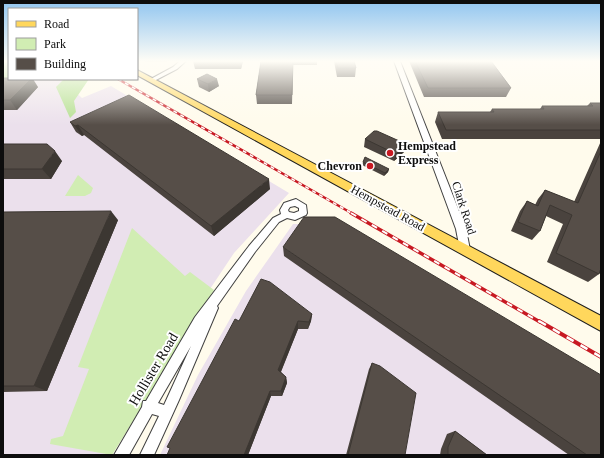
<svg xmlns="http://www.w3.org/2000/svg" width="604" height="458" font-family="'Times New Roman',serif">
<style>
.industrial{fill:#ebe0ec}
.green{fill:#d1edb3}
.forest{fill:#b4df91}
.lines{fill:none;stroke-linecap:round;stroke-linejoin:round}
.minor-casing{stroke:#404040;stroke-width:2}
.major-casing{stroke:#1e1e1e;stroke-width:2}
.minor{fill:#fff;fill-rule:evenodd}
.major{fill:#ffd75c;fill-rule:evenodd}
.rail-far2-casing{stroke:#c81922;stroke-width:2.5}
.rail-far1-casing{stroke:#c81922;stroke-width:3.5}
.rail-casing{stroke:#c81922;stroke-width:4}
.rail-far2{stroke:#fff;stroke-width:1.5;stroke-dasharray:4;stroke-linecap:butt}
.rail-far1{stroke:#fff;stroke-width:2;stroke-dasharray:6;stroke-linecap:butt}
.rail{stroke:#fff;stroke-width:2.5;stroke-dasharray:8;stroke-linecap:butt}
.wall{fill:#4a433e}
.shaded-wall{fill:#3c3732}
.building{fill:#564e48;stroke:#3c3732}
.poi-dot{fill:#c81922;stroke:#fff;stroke-width:1.5}
.labels{text-anchor:middle;stroke-width:4;stroke-linejoin:round;paint-order:stroke}
.poi-label{font-size:12px;font-weight:bold;fill:#0d0d0d;stroke:#fff;text-anchor:start}
.street-label{font-size:12px;fill:#0d0d0d;stroke:#fff}
.near-street-label{font-size:14px;fill:#0d0d0d;stroke:#fff}
</style>
<rect width="100%" height="100%" fill="#fffbec"/>
<!-- industrial -->
<path class="industrial" d="M3,79H61L82,98L111,86L289,193L234,253L162,361L107,455H3Z
M293,224H335L601,455H160L198,375L246,291Z"/>
<!-- green -->
<path class="green" d="M78,175L93,188L91,193L85,196H65Z
M132,228L185,276L190,272L214,290L112,455L50,444L51,439L63,436L89,369L78,367Z"/>
<!-- forest -->
<path class="forest" d="M3,61H9V79H89L74,101L76,112L70,118L56,87L64,79H3Z"/>
<g class="lines">
<!-- minor casing -->
<g class="minor-casing">
<path id="minor" d="M180,61H186L177,69L154,81L149,80L173,67Z
M394,61H400L466,229L470,250L468,253L465,254L462,253L460,250L456,229Z
M296,199L306,205L307,213L306,215L295,220L287,218L279,222L255,252L217,306L218,308L179,400L154,455H140L159,416L152,414L129,455H114L142,407L143,401H146L195,317L249,246L273,218L281,214L280,210L284,203ZM295,206L299,208V211L294,213L289,212L288,210L290,207ZM191,346L164,405L158,403Z"/>
</g>
<!-- major casing -->
<g class="major-casing">
<path id="major" d="M137,70L601,316V331L137,75Z"/>
</g>
<!-- minor -->
<use href="#minor" class="minor"/>
<!-- major -->
<use href="#major" class="major"/>
<!-- rail-far2 casing -->
<g class="rail-far2-casing">
<path id="rail-far2" d="M118,79L353,214"/>
</g>
<!-- rail-far1 casing -->
<g class="rail-far1-casing">
<path id="rail-far1" d="M351,213L540,322"/>
</g>
<!-- rail casing -->
<g class="rail-casing">
<path id="rail" d="M539,321L601,357"/>
</g>
<!-- rail-far2 -->
<use href="#rail-far2" class="rail-far2"/>
<!-- rail-far1 -->
<use href="#rail-far1" class="rail-far1"/>
<!-- rail -->
<use href="#rail" class="rail"/>
</g>
<!-- wall -->
<path class="wall" d="M145,61H167V62H145Z
M193,61H243L241,69H195Z
M261,61H317V65H293L292,104H257L256,95Z
M334,61H354L356,68L355,77H337Z
M409,61H491L511,88L506,97H424Z
M3,78L38,87L17,110H3Z
M197,79L219,86L209,92L199,87Z
M590,103H601V139H442L435,122L438,112H490L492,109H540L542,106H587Z
M70,122L270,189L214,236L84,135L82,136L76,132Z
M365,139L404,152L394,161L364,147Z
M601,141V268L599,274L588,282L547,262L563,224L546,216L540,231L532,240L511,231L520,211L527,201L535,205L538,199L545,190L574,202Z
M3,144L62,161L51,179H3Z
M363,162L389,169L388,172L384,176L362,165Z
M3,212L118,220L47,391L3,392Z
M283,247L601,455H569L284,256Z
M312,314L311,321L308,329H298L281,372L286,377L287,383L282,396H271L248,455H167L239,321Z
M372,363L405,455H346L369,369Z
M455,431L487,455H440L441,449L447,434Z"/>
<!-- shaded-wall -->
<path class="shaded-wall" d="M240,61H243L241,69Z
M31,79H33L38,87L17,110L10,100Z
M217,79L219,86L209,92L208,84Z
M78,125L84,135L82,136L75,126Z
M406,144L404,152L394,161L396,154Z
M55,151L62,161L51,179L42,169Z
M389,169L388,172L384,176L385,173Z
M269,179L270,189L214,236L211,226Z
M111,211L118,220L47,391L34,386Z
M312,314L311,321L308,329L309,322Z
M298,321V329L279,376L278,370Z
M286,377L287,383L282,396L281,391Z
M270,391L271,396L248,455H244Z"/>
<!-- building -->
<path class="building" d="M261,61H293L292,95H256Z
M336,61H354L356,68H338Z
M415,61H491L511,88H428Z
M207,74L217,79L208,84L197,79Z
M3,78H9V79H31L10,100H3Z
M129,95L269,179L211,226L78,125L75,126L70,122Z
M590,103H601V130H446L438,112H494L492,109H544L542,106H593Z
M374,131H377L406,144L396,154L365,139Z
M3,144H47L55,151L42,169H3Z
M601,151V268L599,274L556,253L572,215L550,205L540,231L518,222L527,201L538,206L545,190L578,203Z
M365,157L389,169L385,173L363,162Z
M111,211L34,386H3V212Z
M304,217H335L601,375V455H587L283,247Z
M261,279L270,282L312,314L309,322L298,321L278,370L286,377L281,391H270L244,455H167L170,448L167,447L235,319L239,321Z
M372,363L380,366L416,393L405,455H348Z
M455,431L487,455H448V447Z"/>
<!-- sky -->
<linearGradient id="sky" x2="0" y2="1"><stop stop-color="#90c5f0"/><stop offset="0.49" stop-color="#fffdf6"/><stop offset="1" stop-color="#fffdf6" stop-opacity="0"/></linearGradient>
<rect width="604" height="125" fill="url(#sky)"/>
<!-- markers -->
<g class="poi-dot">
<circle cx="390" cy="153" r="4"/>
<circle cx="370" cy="166" r="4"/>
</g>
<g class="labels">
<!-- poi labels -->
<g class="poi-label">
<text x="398" y="150">Hempstead<tspan x="398" dy="14">Express</tspan></text>
<text x="362" y="170" text-anchor="end">Chevron</text>
</g>
<!-- street labels -->
<g class="street-label">
<text transform="translate(388 208) rotate(29)" y="4">Hempstead Road</text>
<text transform="translate(464 208) rotate(72)" y="4">Clark Road</text>
</g>
<!-- near-street labels -->
<g class="near-street-label">
<text transform="translate(153 369) rotate(-59)" y="5">Hollister Road</text>
</g>
</g>
<!-- border -->
<rect width="604" height="458" fill="none" stroke="#0d0d0d" stroke-width="8"/>
<!-- legend -->
<rect x="8" y="8" width="130" height="72" fill="#ffffff" stroke="#9e9e9e"/>
<rect x="16" y="21" width="20" height="6" fill="#ffd75c" stroke="#9e9e9e"/>
<text x="44" y="28" font-size="12" fill="#0d0d0d">Road</text>
<rect x="16" y="38" width="20" height="12" fill="#d1edb3" stroke="#9e9e9e"/>
<text x="44" y="48" font-size="12" fill="#0d0d0d">Park</text>
<rect x="16" y="58" width="20" height="12" fill="#564e48" stroke="#9e9e9e"/>
<text x="44" y="68" font-size="12" fill="#0d0d0d">Building</text>
</svg>
